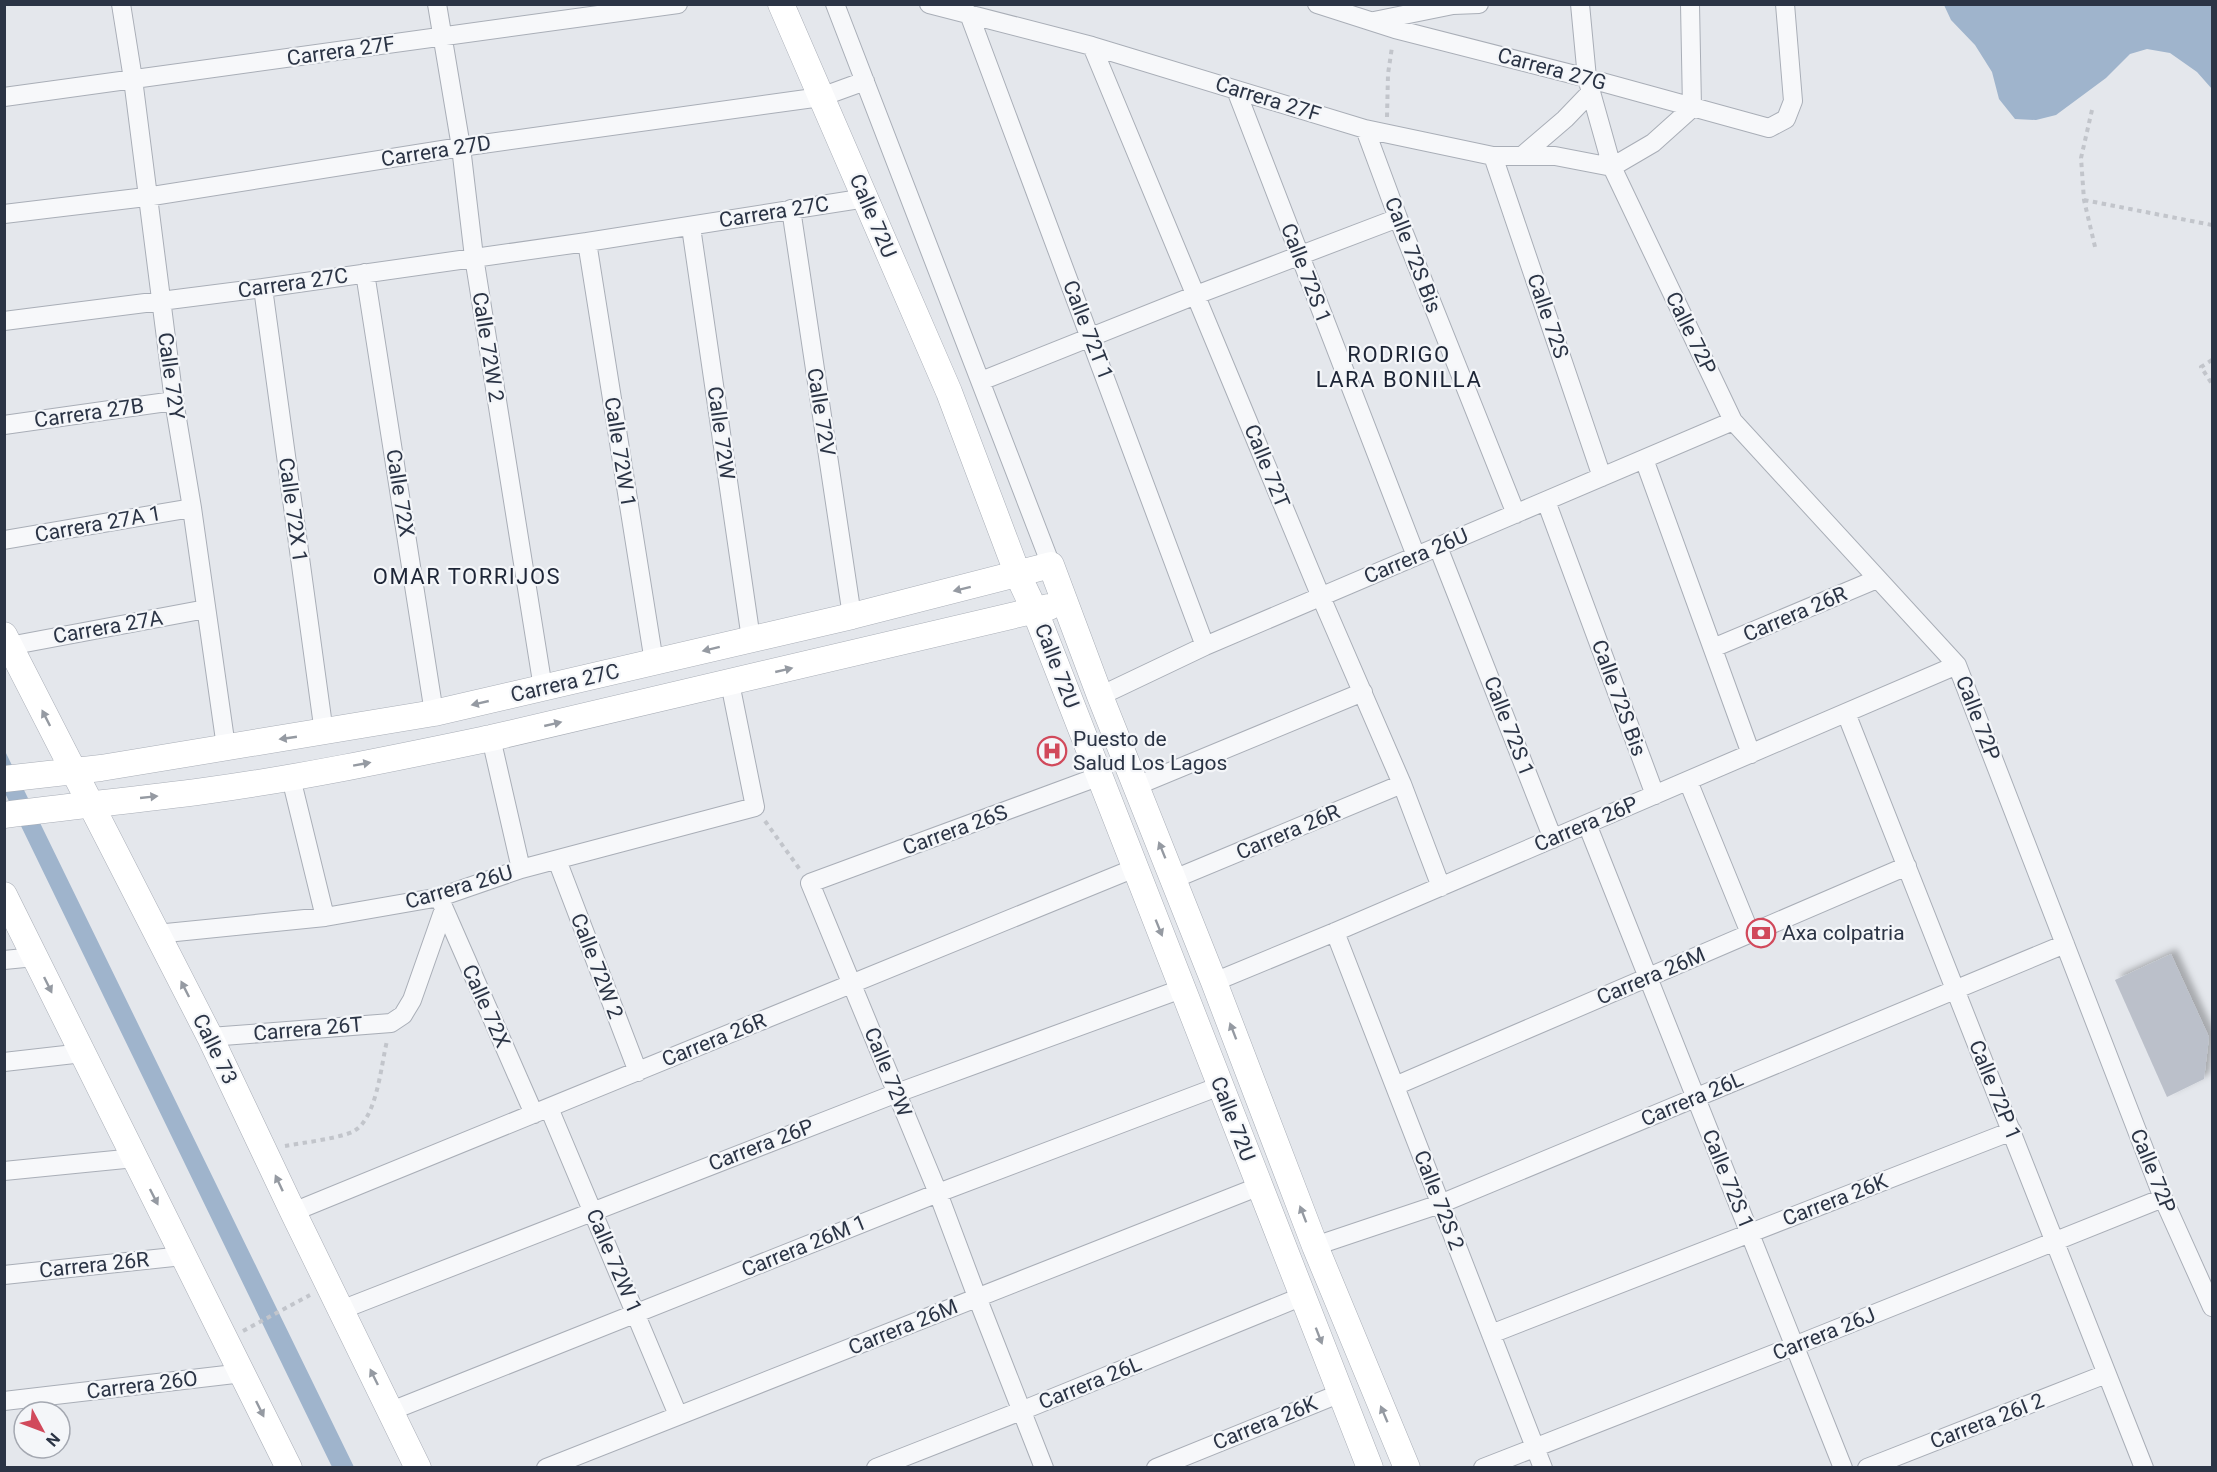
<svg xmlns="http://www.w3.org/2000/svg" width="2217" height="1472" font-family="Roboto,sans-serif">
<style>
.water{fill:#9fb4cc}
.building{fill:#bbc0ca;filter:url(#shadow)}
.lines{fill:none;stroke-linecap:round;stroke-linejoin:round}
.street-casing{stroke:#a9aeb7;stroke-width:20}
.secondary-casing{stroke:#a9aeb7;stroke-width:27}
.path{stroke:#c2c5cb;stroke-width:4;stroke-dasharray:4.5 4.5;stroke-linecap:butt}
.street{stroke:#f7f8fa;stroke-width:18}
.secondary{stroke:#fff;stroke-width:26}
.oneway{fill:#959aa2}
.labels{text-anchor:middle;stroke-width:4.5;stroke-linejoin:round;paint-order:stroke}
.street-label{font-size:21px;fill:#2b3445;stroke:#f4f6f9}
.poi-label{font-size:21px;fill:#2b3445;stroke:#f4f6f9;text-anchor:start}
.neighbourhood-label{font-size:22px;letter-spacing:1.5px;fill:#1d2536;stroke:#f4f6f9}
</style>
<defs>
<filter id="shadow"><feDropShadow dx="5.5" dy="-5.5" stdDeviation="3" flood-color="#0004"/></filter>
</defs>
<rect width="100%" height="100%" fill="#e4e7ec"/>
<!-- water -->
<path class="water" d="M1944,5H2212V89L2197,72L2170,53L2147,49L2130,54L2106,78L2056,115L2036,120L2015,119L1999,99L1992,72L1975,45L1951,20Z
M5,751L354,1467H332L5,793Z"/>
<!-- building -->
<path class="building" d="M2171,954L2209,1037L2204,1079L2167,1097L2115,980Z"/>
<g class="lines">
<!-- street casing -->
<g class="street-casing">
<path id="street" d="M121,4L133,79L174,401L192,508L226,747
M437,4L461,147L474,257L543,688
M835,4L1051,565
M929,4L1092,46L1365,129L1493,156H1555L1612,167
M1317,4L1395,29L1587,78L1769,128L1786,119L1793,101L1785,4
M1580,4L1587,78L1612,167L1733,421L1957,665L2163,1198L2212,1307
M969,14L1205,646
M1374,21L1453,5L1479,4
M1092,46L1321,597L1402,784L1441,887
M1236,90L1416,556
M4,97L678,4
M1365,129L1398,218L1516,514
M1523,155L1565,119L1590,93
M1493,156L1602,477
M1612,167L1653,143L1692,108L1690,4
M791,209L852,616
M4,214L146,197L461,147L821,97L865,81
M691,227L751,639
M587,242L654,662
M365,273L434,713
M263,288L324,733
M4,321L263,288L587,242L866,198
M981,381L1196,295L1398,218
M4,425L174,401
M1644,459L1751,754
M1546,501L1655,795
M4,540L192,508
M1438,547L1553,839
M9,646L206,609
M1713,648L1877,579
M1100,696L1205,646L1733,421
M1846,713L2144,1468
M491,738L521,869
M291,778L325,917
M1688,781L1750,933
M1136,786L1363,692
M1587,824L1843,1468
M557,860L638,1072
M1174,879L1402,784
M442,904L534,1114
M1335,932L1543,1468
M156,934L325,917L440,897L521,869L755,807L730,683
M4,960L35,957
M1214,982L1335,932L1957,665
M210,1037L391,1023L403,1015L412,1000L444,909
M4,1062L83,1053
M1395,1086L1907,866
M549,1108L678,1415
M4,1171L135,1158
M293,1212L1135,868
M1315,1246L1440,1204L2065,944
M4,1275L183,1256
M341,1310L897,1093L1184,988
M1491,1334L2012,1131
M4,1401L243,1373
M391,1411L938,1193L1220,1086
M546,1468L1260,1186
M876,1468L1021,1411L1303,1296
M1044,1468L977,1297L938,1193L810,883L1100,776
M1156,1468L1341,1393
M1483,1468L1794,1346L2163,1198
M1867,1468L2106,1374"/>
</g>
<!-- secondary casing -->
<g class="secondary-casing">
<path id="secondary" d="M781,4L949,392L1018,575L1035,611L1370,1468
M4,635L210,1037L293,1212L418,1468
M4,779L101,768L434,713L852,616L1051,565L1100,696L1214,982L1315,1246L1407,1468
M4,815C71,806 137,800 204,791C300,778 395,758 491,738L1049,607
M4,895L289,1468"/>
</g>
<!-- path -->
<path class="path" d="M2092,110L2081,158L2084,200L2096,251
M1387,117L1388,74L1392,47
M2084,200L2212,225
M2212,360L2201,367L2212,384
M765,821L801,871
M285,1146C301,1143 342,1138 354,1131C377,1118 381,1065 387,1041
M243,1331L310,1295"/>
<!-- street -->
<use href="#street" class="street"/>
<!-- secondary -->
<use href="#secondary" class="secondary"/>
</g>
<!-- one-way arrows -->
<defs><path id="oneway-solid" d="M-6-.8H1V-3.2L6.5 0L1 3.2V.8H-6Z" transform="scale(1.5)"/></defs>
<g class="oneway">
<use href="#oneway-solid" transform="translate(962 589) rotate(166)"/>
<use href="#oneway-solid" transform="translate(711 649) rotate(166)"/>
<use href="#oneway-solid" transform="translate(784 670) rotate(-13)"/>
<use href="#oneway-solid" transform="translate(480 703) rotate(167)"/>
<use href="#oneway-solid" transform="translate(46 718) rotate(-117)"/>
<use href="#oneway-solid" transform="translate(553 724) rotate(-13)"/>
<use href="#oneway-solid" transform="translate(288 738) rotate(172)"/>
<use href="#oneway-solid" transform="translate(362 764) rotate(-10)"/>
<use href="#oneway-solid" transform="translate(149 797) rotate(-6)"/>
<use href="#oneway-solid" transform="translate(1162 850) rotate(-112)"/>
<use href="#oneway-solid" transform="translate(1159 928) rotate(68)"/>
<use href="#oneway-solid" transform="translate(48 985) rotate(64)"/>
<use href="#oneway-solid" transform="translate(185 989) rotate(-117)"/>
<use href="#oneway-solid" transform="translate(1233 1031) rotate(-111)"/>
<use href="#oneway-solid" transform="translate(279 1183) rotate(-115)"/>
<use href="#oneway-solid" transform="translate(154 1197) rotate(63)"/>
<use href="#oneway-solid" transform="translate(1303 1214) rotate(-111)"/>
<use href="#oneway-solid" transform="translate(1319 1336) rotate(69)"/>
<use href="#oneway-solid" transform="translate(374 1377) rotate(-116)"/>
<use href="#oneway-solid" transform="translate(260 1409) rotate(64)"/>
<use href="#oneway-solid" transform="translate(1384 1414) rotate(-113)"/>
</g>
<!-- icons -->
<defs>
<g id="hospital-ring" transform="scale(1.5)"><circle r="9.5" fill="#f4f6f9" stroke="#d1495b" stroke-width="1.5"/><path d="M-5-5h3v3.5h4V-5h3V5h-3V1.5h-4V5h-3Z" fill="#d1495b"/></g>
<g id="bank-ring" transform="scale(1.5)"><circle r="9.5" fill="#f4f6f9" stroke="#d1495b" stroke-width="1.5"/><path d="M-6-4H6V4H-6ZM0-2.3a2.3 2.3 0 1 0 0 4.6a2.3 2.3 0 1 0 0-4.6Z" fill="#d1495b"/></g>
</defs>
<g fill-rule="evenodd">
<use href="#hospital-ring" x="1052" y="751"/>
<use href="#bank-ring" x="1761" y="933"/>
</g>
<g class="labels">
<!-- street labels -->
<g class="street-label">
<text transform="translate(341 51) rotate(-8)" y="7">Carrera 27F</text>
<text transform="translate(1552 69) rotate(15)" y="7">Carrera 27G</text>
<text transform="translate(1268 99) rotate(17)" y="7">Carrera 27F</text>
<text transform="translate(436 151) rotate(-9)" y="7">Carrera 27D</text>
<text transform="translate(774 212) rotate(-9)" y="7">Carrera 27C</text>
<text transform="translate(873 216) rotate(67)" y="7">Calle 72U</text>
<text transform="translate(1413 255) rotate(69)" y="7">Calle 72S Bis</text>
<text transform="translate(1306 273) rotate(69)" y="7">Calle 72S 1</text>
<text transform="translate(293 283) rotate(-8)" y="7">Carrera 27C</text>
<text transform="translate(1548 316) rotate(71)" y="7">Calle 72S</text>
<text transform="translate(1088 330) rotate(69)" y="7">Calle 72T 1</text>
<text transform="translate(1691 333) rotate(64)" y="7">Calle 72P</text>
<text transform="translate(488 347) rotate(81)" y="7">Calle 72W 2</text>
<text transform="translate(171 376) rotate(82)" y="7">Calle 72Y</text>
<text transform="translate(821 412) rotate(81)" y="7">Calle 72V</text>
<text transform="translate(89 413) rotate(-8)" y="7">Carrera 27B</text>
<text transform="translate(721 433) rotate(82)" y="7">Calle 72W</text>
<text transform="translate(620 452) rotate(81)" y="7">Calle 72W 1</text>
<text transform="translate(1267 466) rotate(68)" y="7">Calle 72T</text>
<text transform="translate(400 493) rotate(81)" y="7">Calle 72X</text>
<text transform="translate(293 510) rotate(82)" y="7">Calle 72X 1</text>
<text transform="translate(98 524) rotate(-10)" y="7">Carrera 27A 1</text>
<text transform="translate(1416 556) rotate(-23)" y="7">Carrera 26U</text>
<text transform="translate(1795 614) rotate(-23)" y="7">Carrera 26R</text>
<text transform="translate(108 627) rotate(-10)" y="7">Carrera 27A</text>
<text transform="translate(1057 666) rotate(69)" y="7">Calle 72U</text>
<text transform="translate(565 683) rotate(-13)" y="7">Carrera 27C</text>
<text transform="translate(1619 698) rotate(70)" y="7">Calle 72S Bis</text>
<text transform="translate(1978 718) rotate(69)" y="7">Calle 72P</text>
<text transform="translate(1509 726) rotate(69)" y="7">Calle 72S 1</text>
<text transform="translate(1586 824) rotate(-23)" y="7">Carrera 26P</text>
<text transform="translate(955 830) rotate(-20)" y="7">Carrera 26S</text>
<text transform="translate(1288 832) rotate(-23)" y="7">Carrera 26R</text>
<text transform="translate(459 887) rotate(-16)" y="7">Carrera 26U</text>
<text transform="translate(597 966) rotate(69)" y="7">Calle 72W 2</text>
<text transform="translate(1651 976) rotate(-23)" y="7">Carrera 26M</text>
<text transform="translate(486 1006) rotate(66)" y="7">Calle 72X</text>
<text transform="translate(308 1029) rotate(-5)" y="7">Carrera 26T</text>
<text transform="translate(714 1040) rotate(-22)" y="7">Carrera 26R</text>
<text transform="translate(215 1049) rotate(64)" y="7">Calle 73</text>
<text transform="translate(888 1072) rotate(68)" y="7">Calle 72W</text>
<text transform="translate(1995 1090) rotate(68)" y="7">Calle 72P 1</text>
<text transform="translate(1692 1099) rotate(-23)" y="7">Carrera 26L</text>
<text transform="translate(1233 1119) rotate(69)" y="7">Calle 72U</text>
<text transform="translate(761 1145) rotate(-21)" y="7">Carrera 26P</text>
<text transform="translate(2153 1171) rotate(68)" y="7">Calle 72P</text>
<text transform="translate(1728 1179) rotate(68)" y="7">Calle 72S 1</text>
<text transform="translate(1439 1200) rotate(69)" y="7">Calle 72S 2</text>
<text transform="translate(1835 1200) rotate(-21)" y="7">Carrera 26K</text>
<text transform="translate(804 1246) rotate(-22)" y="7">Carrera 26M 1</text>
<text transform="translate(614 1261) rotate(67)" y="7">Calle 72W 1</text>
<text transform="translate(94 1265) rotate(-6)" y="7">Carrera 26R</text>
<text transform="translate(903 1327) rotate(-22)" y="7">Carrera 26M</text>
<text transform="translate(1824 1334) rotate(-22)" y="7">Carrera 26J</text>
<text transform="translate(1090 1383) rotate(-22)" y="7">Carrera 26L</text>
<text transform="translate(142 1385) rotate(-7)" y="7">Carrera 26O</text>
<text transform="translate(1987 1421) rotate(-21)" y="7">Carrera 26I 2</text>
<text transform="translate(1265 1423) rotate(-22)" y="7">Carrera 26K</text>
</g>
<!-- poi labels -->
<g class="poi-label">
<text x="1073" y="746">Puesto de<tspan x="1073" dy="24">Salud Los Lagos</tspan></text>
<text x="1782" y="940">Axa colpatria</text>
</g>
<!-- neighbourhood labels -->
<g class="neighbourhood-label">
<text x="1399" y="362">RODRIGO<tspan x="1399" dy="25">LARA BONILLA</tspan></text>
<text x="467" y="584">OMAR TORRIJOS</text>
</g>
</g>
<!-- border -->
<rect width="2217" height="1472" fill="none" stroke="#2b3445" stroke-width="12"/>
<!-- north arrow -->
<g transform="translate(42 1430) rotate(131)"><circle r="28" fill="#f4f6f9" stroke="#a4a8b1" stroke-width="1.5"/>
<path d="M0-4.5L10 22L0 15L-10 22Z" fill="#d1495b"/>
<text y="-9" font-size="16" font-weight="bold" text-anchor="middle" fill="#2b3445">N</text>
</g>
</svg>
